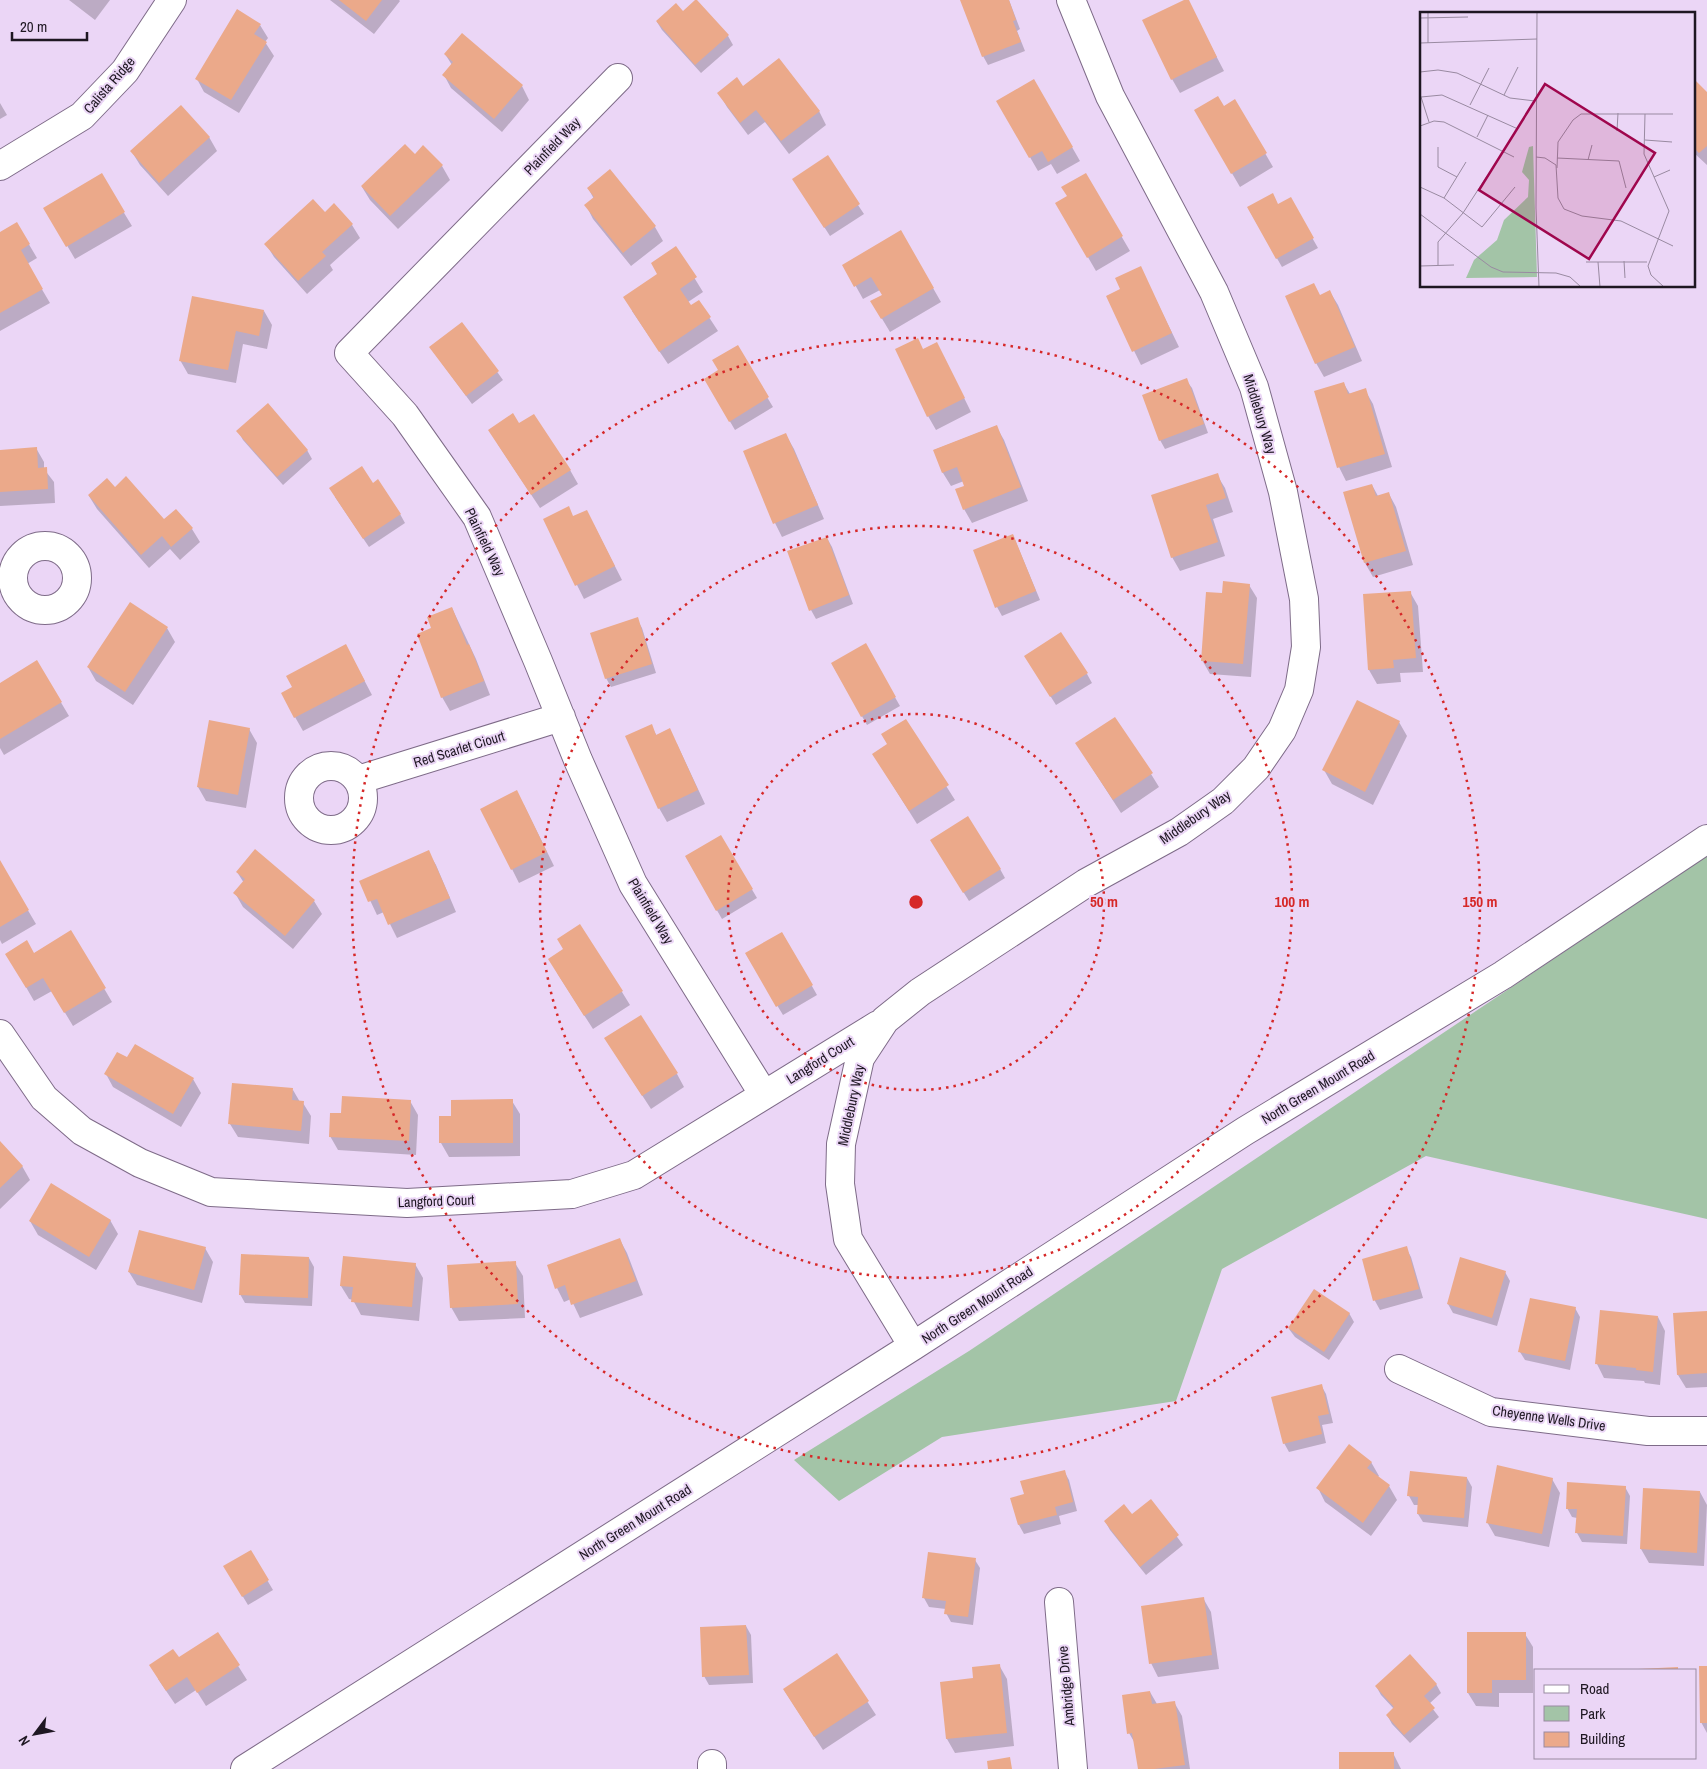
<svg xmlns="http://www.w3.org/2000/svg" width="1707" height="1769" font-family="'Archivo Narrow',sans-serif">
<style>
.green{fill:#a3c4a7}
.shadow{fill:#0003}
.building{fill:#eba98a}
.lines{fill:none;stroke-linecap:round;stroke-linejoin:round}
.minor-casing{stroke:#7e6b88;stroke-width:30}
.minor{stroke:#fff;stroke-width:28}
.ring{fill:none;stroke:#d62828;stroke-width:2.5;stroke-dasharray:2.5 5}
.labels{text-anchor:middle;stroke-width:4;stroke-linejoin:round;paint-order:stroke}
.street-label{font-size:14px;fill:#1e1722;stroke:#ebd6f6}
.inset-road{fill:none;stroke:#998aa1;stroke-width:1}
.view{fill:#9f064d;fill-opacity:0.15;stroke:#9f064d;stroke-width:2.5}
.inset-edge{fill:none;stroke:#1e1722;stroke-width:2.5}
.centre{fill:#d62828;stroke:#ebd6f6;stroke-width:2.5}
.ring-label{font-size:15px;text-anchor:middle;font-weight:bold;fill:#d62828;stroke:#ebd6f6;stroke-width:4;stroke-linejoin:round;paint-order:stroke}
</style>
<rect width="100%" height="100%" fill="#ebd6f6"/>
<!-- green -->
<path class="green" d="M1707,856V1219L1426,1156L1222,1269L1176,1401L942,1437L839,1501L794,1460L969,1351Z"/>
<!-- shadow -->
<path class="shadow" d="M69,0H110L95,20Z
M330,0H399L400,1L374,34Z
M962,0H1009L1020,29L1017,31L1025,51L988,65L983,56Z
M1187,0L1224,71L1180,93L1172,79Z
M683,12L728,36L733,45L701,73L662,30L657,22Z
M260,25L268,38L265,42L274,56L239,113L204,92L197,79Z
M445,54L522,86L529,100L502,132L451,88L444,75L452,65Z
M1693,80L1707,94V165L1693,152Z
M1034,81L1080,161L1057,174L1051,164L1038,171L998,102Z
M719,93L819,111L826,125L789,154L765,122L748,135L727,107Z
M1235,101L1273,167L1240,187L1195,110L1223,107Z
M0,103L7,115L0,119Z
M209,137L217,151L168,196L140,165L132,152Z
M415,155L442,166L450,180L398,229L370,200L362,187Z
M610,171L655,227L663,241L631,266L593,219L586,205L594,199L588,188Z
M1085,174L1130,251L1096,271L1057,204L1068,197Z
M101,175L132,226L75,259L45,208Z
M799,188L858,205L864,214L830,236Z
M1290,199L1318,248L1282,267L1248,208L1278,205Z
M324,214L352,225L360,238L330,265L333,270L307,294L274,257L266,244Z
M17,224L37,258L27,264L50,303L0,331V234Z
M901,232L941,302L890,332L872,302L883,295L880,290L863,299L844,265Z
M676,248L703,292L688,302L691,307L699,302L718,331L668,364L632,311Z
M1140,267L1179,347L1141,365L1107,296L1121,290Z
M1330,292L1338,305L1362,361L1324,377L1316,363L1320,296Z
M264,311L272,325L267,349L243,344L236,383L188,374L180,360Z
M462,323L503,380L472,404L430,347Z
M737,347L773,407L735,430L705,379L720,371Z
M923,350L944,357L971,412L936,430L928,416Z
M1186,380L1192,388L1208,433L1165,449L1160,440Z
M1344,384L1350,394L1365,390L1373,404L1392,467L1346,481L1339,467Z
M519,425L570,470L578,484L540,508L497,443Z
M996,426L1004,440L1028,501L972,523L964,509L966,487L964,481L951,486L943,473L934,450Z
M238,431L307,450L312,459L283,485L243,440Z
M786,435L794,449L824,519L782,537L775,523Z
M36,448L44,462V469L54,482L55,503L0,506V451Z
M1217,475L1225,488L1233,512L1213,519L1225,556L1180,571L1172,557Z
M373,484L400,514L405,523L369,547L335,497Z
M1372,485L1378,496L1389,494L1396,507L1413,565L1373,577L1365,563L1345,493Z
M115,488L164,521L192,529L200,542L180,560L170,549L149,568L97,509L89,496Z
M574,518L594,525L622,580L584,599L577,585Z
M1013,535L1040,600L1002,616L997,607Z
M827,538L832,547L853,604L816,619L811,610Z
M1249,585L1257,598L1251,677L1210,674L1202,660Z
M1410,592L1418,606L1423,672L1400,673L1401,682L1377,684L1369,670L1364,595Z
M130,604L167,628L175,642L133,705L96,681L88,667Z
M452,608L476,659L490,695L450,711L442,697L432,629Z
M637,619L642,628L656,673L611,687L606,678Z
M865,645L900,706L867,725L832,664Z
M353,659L372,695L303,731L295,717Z
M37,662L69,716L4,755L0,748V684Z
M1031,665L1087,674L1092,683L1056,705Z
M905,721L955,800L917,824L882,768L889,745Z
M210,722L249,729L257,743L246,808L206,801L198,787Z
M1399,722L1407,736L1373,805L1332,784L1324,770Z
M651,726L657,736L677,744L705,804L667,822L659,808Z
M1085,757L1151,774L1159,787L1121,813Z
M524,805L554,866L519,883L512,869Z
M721,837L757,898L722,919L686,857Z
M937,850L1000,869L1005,878L969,901Z
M428,852L436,865L456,912L397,938L384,912L377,915L361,881Z
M0,863L36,924L2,944L0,940Z
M237,872L314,901L322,914L293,949L243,907L235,893L244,883Z
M71,932L112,1002L73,1026L52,991L34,1001L7,954H33Z
M782,933L817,995L783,1015L746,954Z
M557,973L622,992L630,1005L593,1029Z
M614,1052L677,1074L684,1087L651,1109Z
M128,1059L193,1079L201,1093L181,1127L113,1087L106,1074Z
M293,1090L300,1102L303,1103L311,1116L309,1144L238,1137L230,1124Z
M410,1101L418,1115L416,1155L338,1150L330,1136L343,1114Z
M512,1101L520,1114V1156L449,1157L441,1143L440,1117H452Z
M0,1143L22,1166L30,1180L0,1209Z
M110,1220L118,1234L96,1270L38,1235L30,1221Z
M620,1240L627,1253L643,1295L580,1318L571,1299L564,1302L557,1288Z
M205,1248L213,1262L202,1303L137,1285L129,1272Z
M1406,1248L1411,1257L1423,1298L1380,1310L1375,1301L1363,1260Z
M309,1258L314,1267L312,1306L245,1303L240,1294Z
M515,1263L523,1276L525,1318L459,1321L451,1307Z
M415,1264L423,1278L419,1321L361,1315L353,1300L349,1299L341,1286Z
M1505,1272L1510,1281L1497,1326L1453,1313L1448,1304Z
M1575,1308L1580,1317L1570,1370L1525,1360L1520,1352Z
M1349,1313L1354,1322L1329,1360L1295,1337L1289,1329Z
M1707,1313V1387L1686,1388L1678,1375Z
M1658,1317L1665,1331L1660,1385L1645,1383L1644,1381L1604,1378L1597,1364Z
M1321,1385L1326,1394L1333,1423L1322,1425L1326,1443L1289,1452L1284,1443Z
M1371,1462L1379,1476L1378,1477L1389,1486L1397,1500L1371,1536L1325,1502L1318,1488Z
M1064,1471L1069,1480L1077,1511L1059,1516L1061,1524L1024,1534L1019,1525L1012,1499L1025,1495Z
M1467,1478L1472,1487L1468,1527L1423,1522L1418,1514L1419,1505H1414L1409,1496Z
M1552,1479L1560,1493L1549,1547L1495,1536L1487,1522Z
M1625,1487L1630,1496L1627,1544L1582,1542L1577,1533V1518L1572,1517L1567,1508Z
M1644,1489L1700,1492L1707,1505L1704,1566L1649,1563L1641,1549Z
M1151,1501L1183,1545L1146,1575L1110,1530L1105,1521L1132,1516Z
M250,1551L273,1590L248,1605L225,1567Z
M975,1560L980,1568L973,1625L951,1622L946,1613V1609L929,1607L924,1598Z
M1203,1598L1211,1612L1219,1669L1158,1677L1151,1663Z
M746,1626L751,1635L753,1683L709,1685L704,1676Z
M218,1634L247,1680L206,1706L196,1690L175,1704L158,1679L179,1659Z
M1525,1634L1533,1647V1693H1499V1707L1476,1706L1468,1693Z
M837,1655L876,1715L823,1750L784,1690Z
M999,1665L1007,1679L1014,1746L955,1753L947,1739L941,1683L975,1679Z
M1707,1667V1733L1701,1722Z
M1436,1684L1441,1693L1429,1704L1439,1717L1410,1743L1392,1724L1387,1715L1394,1709L1381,1695L1376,1686Z
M1150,1692L1157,1704L1174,1702L1182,1716L1190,1769H1139L1136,1745L1129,1733Z
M1393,1753L1401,1769H1340Z"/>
<!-- building -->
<path class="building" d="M339,0H382L366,21Z
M695,0H697L729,35L695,65L656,21L676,3L683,11Z
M960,0H1009L1016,20L1013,21L1021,42L982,57Z
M1184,0H1189L1217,57L1171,80L1142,20Z
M237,9L261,24L254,34L267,42L231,100L195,79Z
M462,33L523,85L494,119L442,75L453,62L444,54Z
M779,58L820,111L781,141L756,110L740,123L717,93L737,77L743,86Z
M1693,78L1707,92V146L1699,153L1693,147Z
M1034,79L1073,147L1048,162L1042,151L1029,158L996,101Z
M1218,96L1224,106L1235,99L1267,153L1231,174L1194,110Z
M181,105L210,137L159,183L130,151Z
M405,144L415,154L423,145L443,165L390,216L361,186Z
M828,155L860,204L824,228L792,179Z
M610,169L656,226L623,253L584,205L594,197L587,188Z
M102,173L125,212L66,247L43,208Z
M1086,173L1123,236L1087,258L1055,203L1067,196L1061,187Z
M1273,193L1278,204L1291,197L1314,238L1276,259L1247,207Z
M313,199L325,212L334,203L353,224L322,252L326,256L298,281L264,244Z
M17,222L30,244L21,250L43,289L0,313V232Z
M901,230L934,288L881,319L870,301L882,295L871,277L854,287L842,265Z
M676,246L697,277L680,289L691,305L699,300L711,317L659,352L623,297L657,274L651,263Z
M1141,266L1172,333L1132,352L1106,296L1120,289L1115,278Z
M1314,283L1320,295L1330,290L1355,347L1315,364L1285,296Z
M192,296L264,310L259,336L236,331L228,370L179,361Z
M462,322L499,371L466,396L429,347Z
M918,338L923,349L937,342L965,398L927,417L895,349Z
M738,345L769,397L729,422L704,379L718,370L712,360Z
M1187,378L1204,424L1159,441L1142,395Z
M1344,382L1348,394L1366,388L1385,454L1337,468L1314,391Z
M268,403L308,450L277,477L236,431Z
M513,413L519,423L534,414L571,470L531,495L488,430Z
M997,425L1021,487L963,510L955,489L964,486L957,467L942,473L933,450Z
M786,433L818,505L773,524L743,451Z
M37,447L38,468L47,467L48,489L0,492V450Z
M362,466L373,483L378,479L401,514L363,539L329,488Z
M1218,473L1226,498L1206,505L1218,542L1171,558L1151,495Z
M126,476L164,519L176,509L193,528L171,547L162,536L141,555L88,495L107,478L115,487Z
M1372,484L1376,496L1389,492L1406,551L1364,563L1343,492Z
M569,506L573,516L587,510L615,566L575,586L543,519Z
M1013,534L1036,591L995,608L973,550Z
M827,537L849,595L809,611L787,551Z
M1223,581L1250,584L1243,664L1201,661L1206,592L1222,593Z
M1411,591L1416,658L1393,660L1394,668L1368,670L1363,594Z
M130,602L168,627L125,692L87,667Z
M452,607L467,645L469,644L484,681L441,698L417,634L431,628L427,617Z
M638,617L652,664L605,679L590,633Z
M1061,632L1088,673L1050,697L1024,656Z
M866,643L896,697L861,717L831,663Z
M346,644L365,681L294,718L281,693L292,687L286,676Z
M37,660L62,702L0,739V683Z
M1357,700L1400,721L1365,792L1322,770Z
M1115,717L1153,773L1113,800L1075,743Z
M906,719L949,785L909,811L872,754L887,744L881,734Z
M209,720L250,728L238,795L197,787Z
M652,724L656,735L670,728L698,790L658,809L625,736Z
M517,790L547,852L511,870L480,809Z
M968,816L1001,869L963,893L930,840Z
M721,835L753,889L716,911L685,856Z
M255,849L315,900L285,936L233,893L245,879L236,872Z
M429,850L450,898L388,925L377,899L368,902L359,881Z
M0,860L29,910L0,927Z
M580,924L623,991L584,1016L548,959L563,949L557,939Z
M71,930L106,988L64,1013L43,978L26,988L5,954L27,940L34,953Z
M782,932L813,985L776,1007L745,953Z
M641,1015L678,1073L642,1096L604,1038Z
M135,1044L194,1078L173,1114L104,1074L117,1052L127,1057Z
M232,1083L293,1088L292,1100L304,1101L301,1131L228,1124Z
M342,1096L411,1100L409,1141L329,1137L330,1113H341Z
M513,1099V1143H439V1116H451V1100Z
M0,1141L23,1166L0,1188Z
M51,1183L111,1220L89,1257L29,1221Z
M139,1230L206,1247L194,1290L128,1272Z
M620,1238L636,1281L571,1305L565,1285L555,1289L547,1265Z
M1407,1246L1419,1289L1373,1301L1362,1259Z
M241,1254L309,1257L308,1298L239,1295Z
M343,1256L416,1263L412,1307L351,1302L353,1287L340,1286Z
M1460,1257L1506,1271L1492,1318L1447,1304Z
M516,1261L518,1304L450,1308L447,1265Z
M1314,1289L1350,1313L1324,1352L1288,1328Z
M1530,1298L1576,1307L1565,1361L1518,1352Z
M1600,1310L1658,1316L1653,1372L1636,1370V1368L1595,1364Z
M1707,1311V1373L1677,1375L1673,1313Z
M1322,1384L1329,1414L1318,1416L1322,1434L1283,1444L1271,1397Z
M1349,1444L1372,1462L1367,1468L1390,1485L1363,1523L1316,1488Z
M1497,1465L1553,1478L1542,1534L1486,1523Z
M1065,1470L1073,1502L1055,1507L1057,1515L1018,1525L1010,1498L1024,1494L1020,1481Z
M1410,1471L1467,1477L1464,1518L1417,1514L1418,1497L1407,1496Z
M1567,1482L1626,1486L1623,1536L1575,1533L1577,1509H1566Z
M1643,1488L1700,1491L1697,1553L1640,1549Z
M1151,1499L1179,1535L1140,1567L1104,1521L1124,1504L1132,1514Z
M251,1550L269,1580L242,1597L223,1566Z
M928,1552L976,1558L968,1617L944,1614L946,1601L922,1598Z
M1204,1597L1212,1655L1149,1664L1141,1606Z
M746,1625L749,1675L702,1677L700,1627Z
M218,1632L240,1665L197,1693L187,1677L166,1691L149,1665L173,1649L179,1657Z
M1467,1632H1526V1680H1492V1693H1467Z
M837,1653L869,1701L814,1737L783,1689Z
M1410,1654L1437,1684L1424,1696L1435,1708L1404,1735L1386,1715L1394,1707L1375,1686Z
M1000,1664L1007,1733L946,1739L940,1682L973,1678L972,1667Z
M1699,1666H1707V1723H1700Z
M1678,1667V1670H1638V1669Z
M1150,1691L1152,1704L1175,1701L1185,1765L1154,1769H1138L1132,1733L1127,1734L1122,1695Z
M1339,1752H1394V1769H1339Z
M1010,1757L1012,1769H988L987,1761Z"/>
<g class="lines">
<!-- minor casing -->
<g class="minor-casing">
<path id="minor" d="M618,78L349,353L405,415L477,517L538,661L578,760L633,884L764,1095
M0,166L82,116L125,71L172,0
M13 578a32 32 0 1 1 64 0a32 32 0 1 1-64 0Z
M299 798a32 32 0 1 1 64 0a32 32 0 1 1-64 0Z
M358,780L561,717
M0,1034L44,1098L82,1131L140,1163L211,1192L407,1203L572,1194L634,1175L878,1025
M913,1346L848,1239L840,1184L841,1144L860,1058L885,1020L920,992L1086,883L1179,832L1223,801L1256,768L1282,730L1299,690L1306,647L1304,599L1283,492L1254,387L1214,292L1110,96L1071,0
M1399,1369L1491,1412L1648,1431H1707
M1059,1602L1073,1769
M712,1764V1769
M245,1769L913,1346L1245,1131L1503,975L1707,839"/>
</g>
<!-- minor -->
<use href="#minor" class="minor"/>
</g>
<!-- distance rings -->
<g class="ring">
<circle cx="916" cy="902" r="188"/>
<circle cx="916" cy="902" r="376"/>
<circle cx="916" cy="902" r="564"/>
</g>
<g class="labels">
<!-- street labels -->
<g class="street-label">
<text transform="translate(109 85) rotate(-49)" y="5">Calista Ridge</text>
<text transform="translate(552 146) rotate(-46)" y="5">Plainfield Way</text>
<text transform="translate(1260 414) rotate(73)" y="5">Middlebury Way</text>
<text transform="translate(485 542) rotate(64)" y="5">Plainfield Way</text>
<text transform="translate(459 749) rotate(-17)" y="5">Red Scarlet Ciourt</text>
<text transform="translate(1195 817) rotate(-35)" y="5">Middlebury Way</text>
<text transform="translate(651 911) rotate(59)" y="5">Plainfield Way</text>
<text transform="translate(820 1060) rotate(-32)" y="5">Langford Court</text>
<text transform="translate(1318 1087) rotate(-31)" y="5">North Green Mount Road</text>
<text transform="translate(851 1105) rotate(-78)" y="5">Middlebury Way</text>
<text transform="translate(436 1201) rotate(-2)" y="5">Langford Court</text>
<text transform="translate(977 1305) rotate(-33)" y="5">North Green Mount Road</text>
<text transform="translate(1549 1418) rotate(8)" y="5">Cheyenne Wells Drive</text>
<text transform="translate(635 1522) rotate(-32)" y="5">North Green Mount Road</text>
<text transform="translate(1066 1686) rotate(-95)" y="5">Ambridge Drive</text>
</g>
</g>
<!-- overview -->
<g transform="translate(1420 12)">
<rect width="275" height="275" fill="#ebd6f6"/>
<path d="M113,134L117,265L46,266L54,248L77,228L84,208L108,185L109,168L102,160L109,135Z" fill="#a3c4a7"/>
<path class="inset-road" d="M117,0L116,196L119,275M0,6L48,5M0,31L117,27M8,31V0M0,60L18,58L37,61L90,86L115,89M84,83L98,55M50,93L69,56M225,102L224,142L249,199L228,254L231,263L244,275M9,110L1,85L22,83L98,117M0,114L14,109L24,110L94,145M197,119L198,101M57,125L68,103M225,128L252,130M18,135V155L37,165M116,145L125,146L136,153L138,186L144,197L162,204L201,209L253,234M137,146L199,149L206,176M168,148L172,133M137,156L138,130L153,108L161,102H253M234,165L250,158M0,175L24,186L62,215L95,175M24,186L46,150M0,202L71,255L83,260L136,261L150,265L161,275M204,249L205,266M166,250H227M178,250L180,275M18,253V230L43,201L67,164M0,254L34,253"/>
<path class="view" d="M125,72L235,141L169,247L59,178Z"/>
<rect width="275" height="275" class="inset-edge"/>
</g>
<circle cx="916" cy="902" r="8" class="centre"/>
<g class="ring-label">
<text x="1104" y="907">50 m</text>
<text x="1292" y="907">100 m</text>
<text x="1480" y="907">150 m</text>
</g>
<!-- legend -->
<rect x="1534" y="1669" width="162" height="90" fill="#ebd6f6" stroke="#998aa1"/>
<rect x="1544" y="1685" width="25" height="8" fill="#ffffff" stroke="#998aa1"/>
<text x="1580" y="1694" font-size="15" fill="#1e1722">Road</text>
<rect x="1544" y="1706" width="25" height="15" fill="#a3c4a7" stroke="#998aa1"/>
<text x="1580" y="1719" font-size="15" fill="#1e1722">Park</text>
<rect x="1544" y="1732" width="25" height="15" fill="#eba98a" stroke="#998aa1"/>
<text x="1580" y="1744" font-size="15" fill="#1e1722">Building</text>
<!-- north arrow -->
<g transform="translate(35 1734) rotate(238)" stroke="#ebd6f6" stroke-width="4" paint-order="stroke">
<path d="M0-4L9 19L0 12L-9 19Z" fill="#1e1722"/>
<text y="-8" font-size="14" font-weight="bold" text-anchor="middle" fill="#1e1722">N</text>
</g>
<!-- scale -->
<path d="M12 32v8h75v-8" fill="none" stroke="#1e1722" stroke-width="2.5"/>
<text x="20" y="32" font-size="15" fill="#1e1722" stroke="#ebd6f6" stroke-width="4" paint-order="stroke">20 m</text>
</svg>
